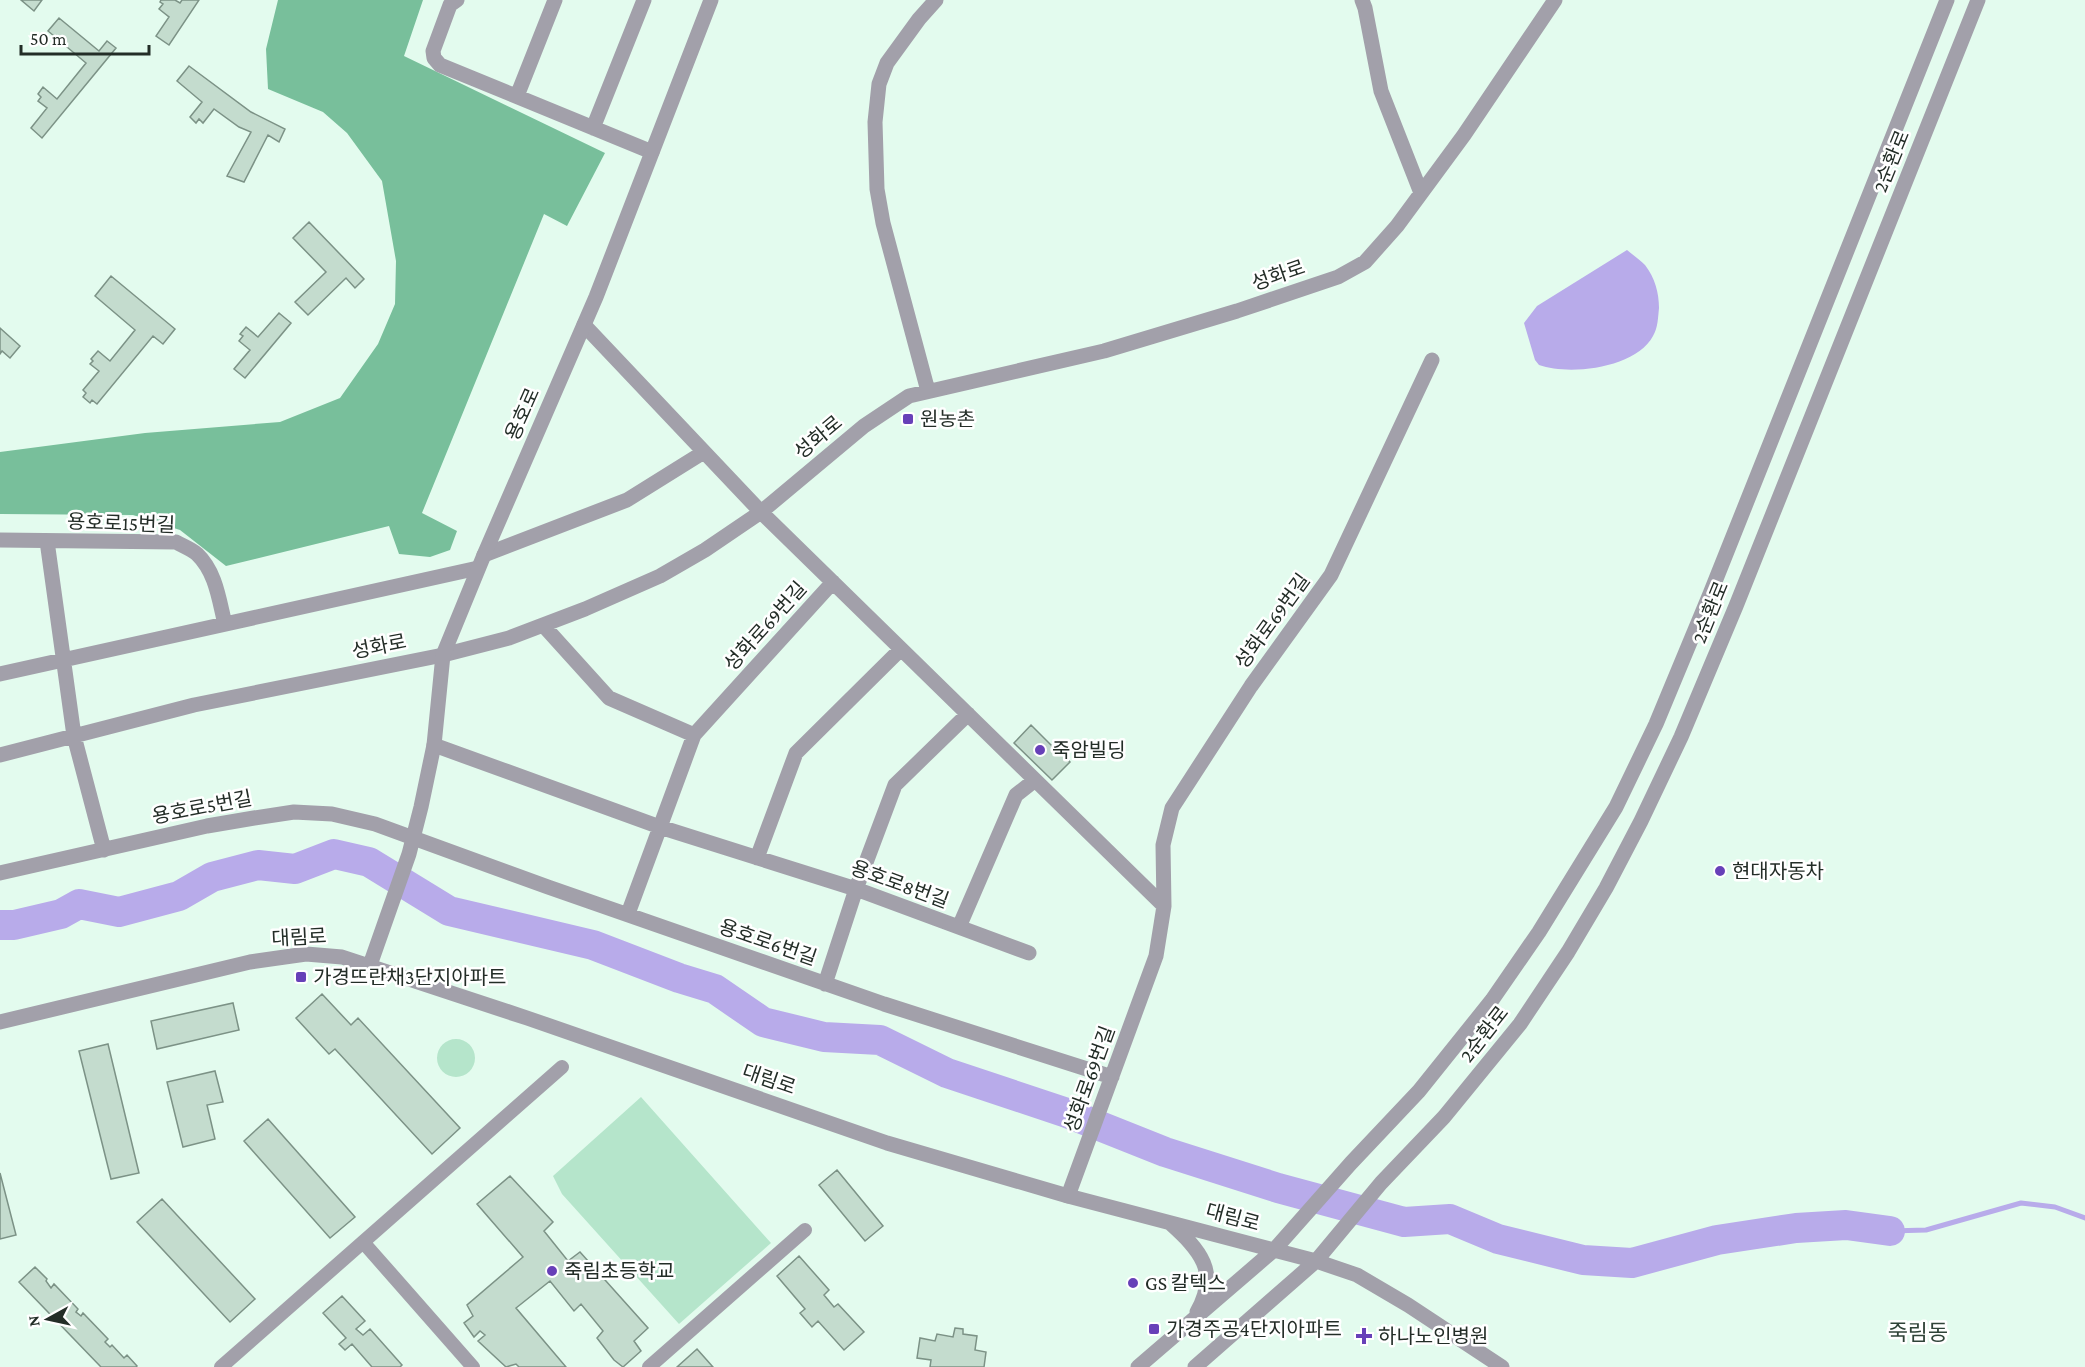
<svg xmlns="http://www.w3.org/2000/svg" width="2085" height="1367" font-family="'Crimson Pro','Noto Sans KR',serif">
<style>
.green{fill:#b5e5cb}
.forest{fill:#78bf9b}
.water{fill:#b8abea}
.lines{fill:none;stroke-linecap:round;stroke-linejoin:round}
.stream{stroke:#b8abea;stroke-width:5}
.river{stroke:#b8abea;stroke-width:30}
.building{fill:#c4dcce;stroke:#7c9286;stroke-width:1.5}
.pedestrian{stroke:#a2a0aa;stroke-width:14}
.minor{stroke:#a2a0aa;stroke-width:15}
.tertiary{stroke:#a2a0aa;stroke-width:15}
.poi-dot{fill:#6740b8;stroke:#fff;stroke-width:2}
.labels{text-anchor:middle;stroke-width:5;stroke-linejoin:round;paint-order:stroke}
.street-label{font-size:20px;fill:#232d27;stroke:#fff}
.poi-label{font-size:20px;fill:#232d27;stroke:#fff;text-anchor:start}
.quarter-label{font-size:22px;fill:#2f4338;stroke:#fff}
</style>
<rect width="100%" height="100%" fill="#e3fbee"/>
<!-- green -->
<path class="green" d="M437 1058a19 19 0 1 1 38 0a19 19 0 1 1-38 0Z
M641,1097L771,1243L679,1324L562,1194L553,1176Z"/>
<!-- forest -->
<path class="forest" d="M278,0H423L404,56L605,153L567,226L544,214L422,513L457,531L450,550L430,557L399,554L389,526L226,566L180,530L133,515L0,514V452L145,433L280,422L340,398L378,344L395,304L396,261L382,181L347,133L323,112L268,89L266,49Z"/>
<!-- water -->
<path class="water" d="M1627,250C1633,255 1640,260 1645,265C1655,278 1659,293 1659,308C1658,317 1658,328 1653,336C1636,368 1570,376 1539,365L1535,360L1524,323L1537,306Z"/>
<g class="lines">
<!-- stream -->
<path class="stream" d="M1890,1231L1926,1230L2021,1203L2055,1207L2085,1218"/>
<!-- river -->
<path class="river" d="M0,925H14L61,914L79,904L119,912L179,896L212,877L258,865L295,869L334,854L369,862L449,911L593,945L679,978L715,989L763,1022L824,1037L880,1040L947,1073L1067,1113L1165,1152L1278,1188L1404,1222L1450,1219L1498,1239L1583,1260L1632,1263L1717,1240L1796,1228L1846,1225L1890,1231"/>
</g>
<!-- building -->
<path class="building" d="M21,0H42L34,11Z
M161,0H175L180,3L182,0H199L169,45L156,36L169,17L159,9L163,4L160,2Z
M59,18L99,51L107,41L116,48L42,138L31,128L47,108L38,101L41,97L38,94L43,87L57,99L86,63L48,31Z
M189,66L251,112L285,129L279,142L268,135L244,182L227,176L251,132L239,127L214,109L203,123L199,119L196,123L190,117L202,102L177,81Z
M309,222L364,279L355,288L346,278L308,315L295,302L326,272L293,238Z
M111,276L175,329L163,344L153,336L97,404L92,400L90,403L83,397L86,393L83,390L99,371L90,364L93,361L91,359L98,351L110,361L135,330L95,296Z
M279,313L291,323L245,378L234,369L250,350L239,341L243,336L240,334L246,327L258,337Z
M0,328L20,346L10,358L2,351L0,354Z
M1031,725L1053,747L1054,745L1070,762L1052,780L1014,743Z
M322,994L351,1025L358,1018L460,1128L432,1154L335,1049L329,1054L296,1018Z
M233,1003L239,1030L157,1049L151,1021Z
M108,1044L139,1173L111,1179L79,1051Z
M215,1071L223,1102L207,1105L215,1139L183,1147L167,1082Z
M268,1119L355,1217L330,1238L244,1141Z
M837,1170L883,1226L865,1241L819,1185Z
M0,1173L16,1235L0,1239Z
M510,1176L553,1222L544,1231L568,1261L580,1252L648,1328L634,1341L641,1351L623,1367L614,1360L597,1338L603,1331L581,1304L574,1311L550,1281L516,1308L566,1367H519L516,1364L506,1367L478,1341L485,1335L480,1331L474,1337L464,1323L473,1316L467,1305L523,1257L477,1204Z
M162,1199L255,1299L230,1322L137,1222Z
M799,1256L829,1290L824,1295L834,1307L838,1304L864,1332L844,1350L818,1321L812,1327L800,1313L805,1309L777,1276Z
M35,1267L47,1279L46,1281L51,1288L54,1284L78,1309L76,1312L81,1316L83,1313L108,1339L105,1342L110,1347L112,1345L124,1358L127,1355L137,1366L136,1367H101L19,1282Z
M342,1296L365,1321L356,1329L363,1335L370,1329L402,1365L400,1367H372L352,1344L345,1350L339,1344L346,1338L323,1313Z
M955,1328L963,1329V1334L977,1336L975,1350L986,1352L984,1367H930L931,1360L917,1358L920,1338L935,1341L937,1334L953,1337Z
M697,1349L713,1367H677Z"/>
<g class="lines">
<!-- pedestrian -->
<path class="pedestrian" d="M363,1242L473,1367
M221,1367L562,1067
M649,1367L805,1230"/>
<!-- minor -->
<path class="minor" d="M457,0L450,5L433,51L434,58L440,65L652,152
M1362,0L1365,8L1381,91L1421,193
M517,96L555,0
M593,128L644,0
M584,325L761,512L1164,906L1163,845L1172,808L1251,686L1331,575L1432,360
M928,391L883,223L877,189L875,122L879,84L887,63L919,19L936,0
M0,540L176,542C183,546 191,549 197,554C216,572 219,600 225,624
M47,541L74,736L104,850
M484,555L627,500L704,452
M543,625L609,698L694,735
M0,674L478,568
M434,745L660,827L856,889L1029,953
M0,755L194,705L443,655L509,638L585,609L660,576L705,550L761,512L864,426L909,396L1104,351L1237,311L1338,277L1365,262L1397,226L1464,135L1555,0
M757,858L796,753L901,649
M0,873L207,826L254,818L294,812L332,814L375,824L548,887L884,1004L1112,1077
M629,911L694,735L833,582
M959,927L1016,795L1035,780
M825,984L856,889L895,785L968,714
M1068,1196L1156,956L1164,906"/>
<!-- tertiary -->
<path class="tertiary" d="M370,965L409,854L421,807L434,745L443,655L484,555L596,297L711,0
M0,1022L250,962L306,954L342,957L527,1018L887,1143L1068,1196L1316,1261L1357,1275L1408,1305L1502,1367
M1170,1223C1200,1250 1220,1272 1197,1312
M1138,1367L1274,1250L1351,1163L1419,1091L1492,1000L1539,932L1616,807L1656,724L1710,594L1947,0
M1195,1367L1316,1261L1381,1183L1444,1117L1520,1024L1568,952L1606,888L1641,821L1681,737L1736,606L1978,0"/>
</g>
<!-- markers -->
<g class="poi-dot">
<rect x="902" y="413" width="12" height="12" rx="3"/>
<circle cx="1040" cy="750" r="6"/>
<circle cx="1720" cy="871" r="6"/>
<rect x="295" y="971" width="12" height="12" rx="3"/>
<circle cx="552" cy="1271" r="6"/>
<circle cx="1133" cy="1283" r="6"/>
<rect x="1148" y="1323" width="12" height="12" rx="3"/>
<path d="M1361 1327h6v6h6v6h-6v6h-6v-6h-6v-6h6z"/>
</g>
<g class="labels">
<!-- street labels -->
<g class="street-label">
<text transform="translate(1891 161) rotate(-68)" y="7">2순환로</text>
<text transform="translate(1278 275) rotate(-19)" y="7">성화로</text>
<text transform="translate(522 414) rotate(-66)" y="7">용호로</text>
<text transform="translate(818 437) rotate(-40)" y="7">성화로</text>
<text transform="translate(121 523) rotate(2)" y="7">용호로15번길</text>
<text transform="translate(1710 612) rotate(-68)" y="7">2순환로</text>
<text transform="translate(1272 621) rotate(-54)" y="7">성화로69번길</text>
<text transform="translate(765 626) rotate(-48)" y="7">성화로69번길</text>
<text transform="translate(379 646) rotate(-11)" y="7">성화로</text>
<text transform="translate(202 807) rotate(-11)" y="7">용호로5번길</text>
<text transform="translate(900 884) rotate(20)" y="7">용호로8번길</text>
<text transform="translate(299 937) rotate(-3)" y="7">대림로</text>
<text transform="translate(768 942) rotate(19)" y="7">용호로6번길</text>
<text transform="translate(1484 1034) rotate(-52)" y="7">2순환로</text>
<text transform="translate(769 1079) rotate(19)" y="7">대림로</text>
<text transform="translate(1089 1079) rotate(-70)" y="7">성화로69번길</text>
<text transform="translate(1233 1217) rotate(15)" y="7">대림로</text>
</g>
<!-- poi labels -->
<g class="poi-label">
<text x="920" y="426">원농촌</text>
<text x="1052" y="757">죽암빌딩</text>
<text x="1732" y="878">현대자동차</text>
<text x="313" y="984">가경뜨란채3단지아파트</text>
<text x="564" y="1278">죽림초등학교</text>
<text x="1145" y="1290">GS 칼텍스</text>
<text x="1166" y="1336">가경주공4단지아파트</text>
<text x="1378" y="1343">하나노인병원</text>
</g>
<!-- quarter labels -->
<g class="quarter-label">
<text x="1918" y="1340">죽림동</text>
</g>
</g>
<!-- north arrow -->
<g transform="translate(48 1319) rotate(262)" stroke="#ffffff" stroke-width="4.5" paint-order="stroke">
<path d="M0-4.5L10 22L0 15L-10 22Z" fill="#232d27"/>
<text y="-9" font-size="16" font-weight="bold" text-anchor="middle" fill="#232d27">N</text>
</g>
<!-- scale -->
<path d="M21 45v9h128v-9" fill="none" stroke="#232d27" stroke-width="3"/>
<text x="30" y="45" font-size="18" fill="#232d27" stroke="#ffffff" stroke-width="4.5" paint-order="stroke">50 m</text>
</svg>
